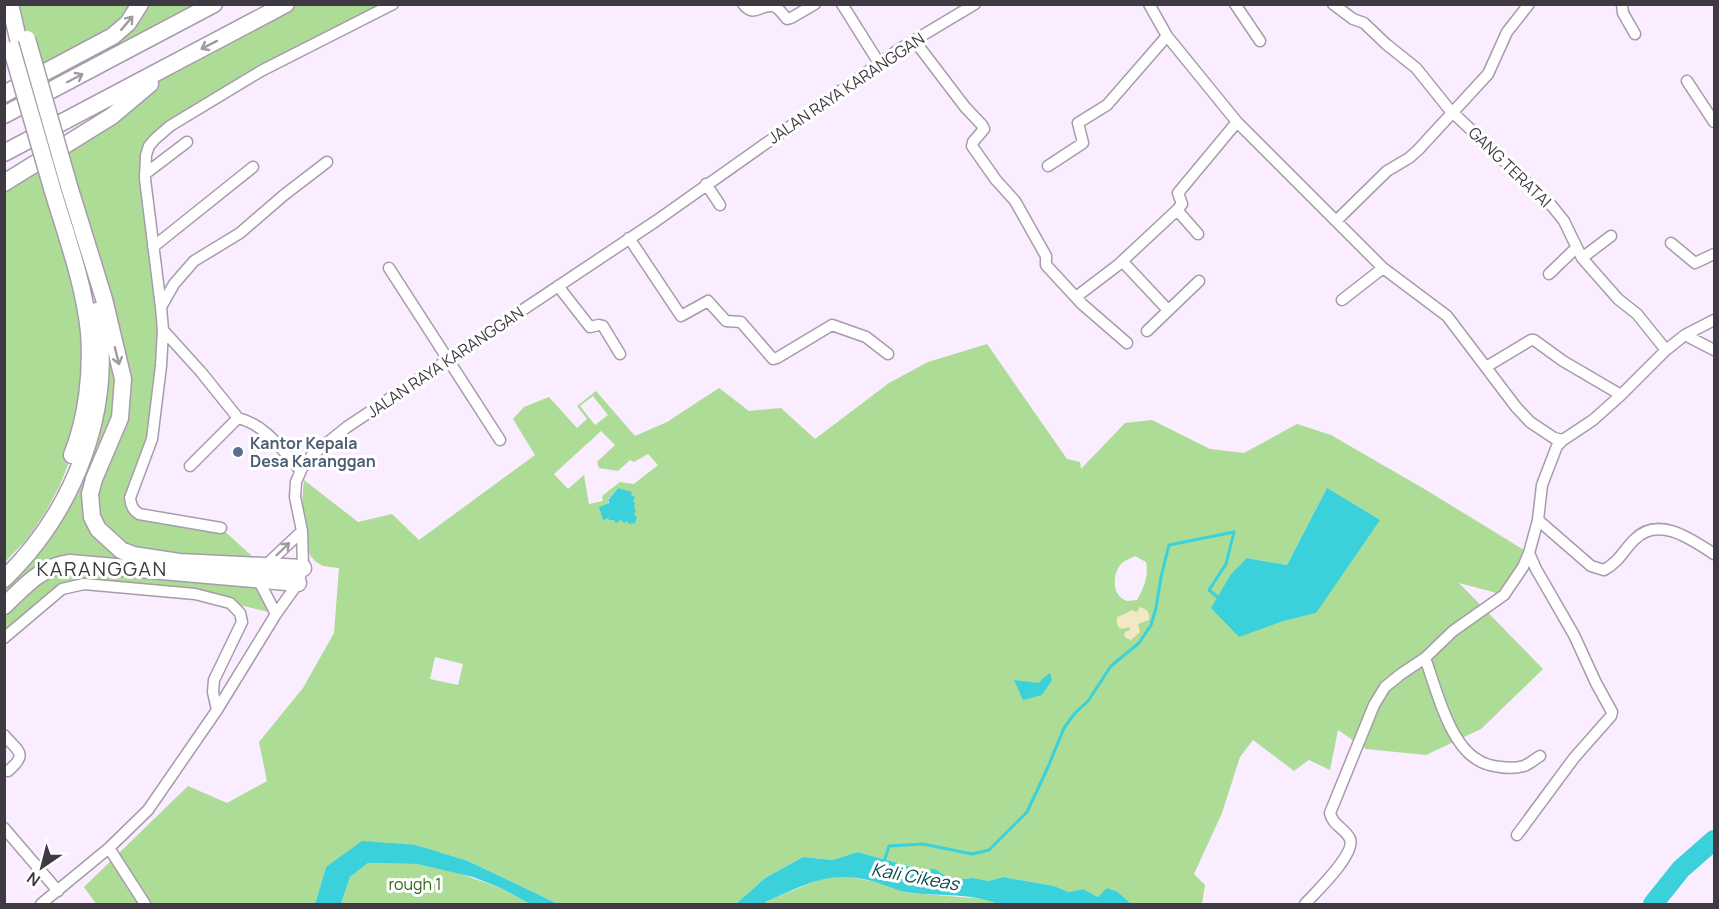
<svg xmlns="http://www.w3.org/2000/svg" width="1719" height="909" font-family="Manrope,sans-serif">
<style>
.green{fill:#addc96;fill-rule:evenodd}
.sand{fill:#f2e8c3}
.water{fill:#3ad1da}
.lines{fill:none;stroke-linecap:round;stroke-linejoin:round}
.stream{stroke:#3ad1da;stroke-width:3}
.river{stroke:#3ad1da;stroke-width:20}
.minor-casing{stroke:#a79bac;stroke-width:13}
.highway-casing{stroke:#a79bac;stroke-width:19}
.minor{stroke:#fff;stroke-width:10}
.highway{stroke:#fff;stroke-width:16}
.highway-bridge-casing{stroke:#a79bac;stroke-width:19;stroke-linecap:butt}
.highway-bridge{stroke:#fff;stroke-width:16}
.oneway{stroke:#9f9ca0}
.service-dot{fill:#5c6f8a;stroke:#fff;stroke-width:2}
.labels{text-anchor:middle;stroke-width:6;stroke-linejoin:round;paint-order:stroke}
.street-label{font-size:16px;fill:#3f3a41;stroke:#fff}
.service-label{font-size:16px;font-weight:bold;fill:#4e5e75;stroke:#fff;text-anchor:start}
.park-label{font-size:16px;fill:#356514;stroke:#fff}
.water-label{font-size:18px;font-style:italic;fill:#074a4e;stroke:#fff}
.quarter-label{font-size:20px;letter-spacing:1.5px;fill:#3f3a41;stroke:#fff}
</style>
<rect width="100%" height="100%" fill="#f9edff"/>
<!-- green -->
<path class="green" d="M19,5H214L126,51L113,37L38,77Z
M296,5H393L170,126L146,155L161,366L133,510L221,528L264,567L258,579L276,614L195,594L84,584L62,589L5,638V579L61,507L101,360L114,345L58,149L175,62L243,28Z
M45,157L89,332L74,449L60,485L45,513L27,539L5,562V183Z
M987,344L1067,459L1080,462L1081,469L1125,423L1152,420L1210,449L1244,453L1297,424L1331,435L1426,490L1529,553L1504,595L1459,583L1543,669L1481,729L1426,755L1366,749L1338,730L1330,770L1309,760L1294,771L1253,740L1240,757L1222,813L1194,874L1205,885L1202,904H1131L1118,892L1098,897L1083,889L1069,892L1054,886L1003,877L989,881L972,878L952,880L935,869H918L858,852L832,860L803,857L765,878L736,904H558L468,861L416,845L326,867L315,904H96L84,887L188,786L227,803L267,781L259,742L303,688L334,633L339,568C334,567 326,567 321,565C296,553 302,502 304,480L358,522L392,514L419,540L535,455L513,419L524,407L549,397L577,428L587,419L577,406L596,391L635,436L667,422L719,388L749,411L781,408L815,439L889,383L928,362ZM593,396L608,415L595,425L580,406ZM601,431L615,445L597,462L599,468L618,471L630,460L634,462L648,454L658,465L634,484L620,482L602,496L603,501L589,504L584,475L568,489L554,474ZM618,488L634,508V514L608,518V499ZM1327,488L1316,613L1280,622L1247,558L1287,565ZM1135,556L1146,562C1149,576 1144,587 1137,600C1135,600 1129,601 1127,601C1111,596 1112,573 1122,563C1125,560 1132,558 1135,556ZM435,657L463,664L458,685L430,679Z
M368,863L417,864L461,874L503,889L530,904H341L350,877Z
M845,876L881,883L909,893L986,899L998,904H764L767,901L821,879Z"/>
<!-- sand -->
<path class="sand" d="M1140,607C1147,609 1150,612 1149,620L1138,624L1140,632L1131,640L1126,638L1124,635L1125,632L1130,630L1129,627L1123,629L1119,628L1117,624V617L1127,613L1131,610L1137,612Z"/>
<!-- water -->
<path class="water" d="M618,488L632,492L631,495L635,497L633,501L635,503L634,508L636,510L634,514L637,517L635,523L629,524L627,521L624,523L621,520L616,523L614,520H609L608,518L603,520L599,507L609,503L608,500Z
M1327,488L1380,520L1316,613L1280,622L1239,637L1211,608L1231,574L1247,558L1287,565Z
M1050,673L1052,680L1042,695L1023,700L1014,680L1039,683L1043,678Z
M362,841L416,845L468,861L558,904H530L503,889L473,877L417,864L368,863L350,877L341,904H315L326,867Z
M858,852L918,869H935L952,880L973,878L989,881L1003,877L1054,886L1069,892L1083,889L1098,897L1107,888L1118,892L1131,904H998C972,893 940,896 912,893C898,892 883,883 868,880C828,870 803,886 767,901L764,904H736L765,878L803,857L832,860Z"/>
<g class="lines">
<!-- stream -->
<path class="stream" d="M884,862L889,846L923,844L972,854L989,850L1027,812L1048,767L1064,728L1075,713L1088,701L1111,666L1139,643L1151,625L1156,608L1161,577L1169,545L1234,532L1226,564L1209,590L1220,599"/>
<!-- river -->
<path class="river" d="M1653,904L1681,869L1714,840"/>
<!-- minor casing -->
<g class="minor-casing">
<path id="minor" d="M743,4C754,18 759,5 772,6C778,6 783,15 787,19L791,18L815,4
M842,4L879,63
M1149,4L1167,36L1237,122L1383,268L1447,316L1516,407L1530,422L1554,438L1563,440
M1235,4L1260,41
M1333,4L1353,19L1364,23L1386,44L1416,68L1449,109L1552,206L1564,221L1582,258L1618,299L1637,314L1666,350
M1622,4L1623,13L1635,34
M914,40L965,107L982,125L984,129L973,142L972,146L996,180L1015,201L1046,256V265L1082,304L1127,343
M1687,81L1714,122
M1048,166L1083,143L1078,123L1107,105L1167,36
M145,174L187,142
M706,184L720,205
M1177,210L1198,234
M1336,221L1387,171L1409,158L1418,150L1488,74L1507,32L1529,4
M629,238L681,316L708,301L726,321L741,322L773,359L777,358L832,325L866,337L888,354
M1671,243L1695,263L1714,254
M153,247L253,167
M1582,258L1611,236
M1122,261L1168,310
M389,268L500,440
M1549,274L1576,248
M558,286L590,327L599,325L603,326L620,354
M1076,297L1118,265L1177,210L1182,204L1178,193L1237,122
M1342,300L1383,268
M161,307L145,179L146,155L149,146L155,139L170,126L261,71L393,4
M163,330L161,366L152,439L130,498C131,506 133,510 139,514L221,528
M1147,331L1199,281
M1685,335L1714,350
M1486,367L1531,340H1534L1563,361L1621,395
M190,466L238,418
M300,470C282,450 266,425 238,418L201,372L163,330L161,307L174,284L194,261L240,233L284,195L327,162
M1538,520L1591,566L1604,570C1620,561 1622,552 1634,540C1658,515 1691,539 1714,554
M264,567L302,531
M258,579L276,614
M4,638L62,589L84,584L195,594L230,603L240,613L242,622L214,680L213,692L217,710
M1425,658C1436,688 1449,744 1478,760C1485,765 1493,766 1500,767C1507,768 1517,768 1524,766C1529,764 1535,759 1540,756
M4,735C18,752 29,753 8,771
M4,828L58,891
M1517,835L1574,758L1611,716L1612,712L1596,683L1574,635L1536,569L1529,553
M109,848L145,904
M41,904L109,848L148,810L217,710L276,614L298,583L303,568L302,531L295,497L296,482L302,468L312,455L347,427L656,221L898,50L975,4
M1305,904C1315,893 1356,854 1350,839C1345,828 1332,825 1330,813L1374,705L1385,687L1401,674L1425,658L1453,631L1504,595L1523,567L1529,553L1538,520L1542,485L1557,446L1563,440L1593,420L1621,395L1666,350L1685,335L1714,320"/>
</g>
<!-- highway casing -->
<g class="highway-casing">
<path id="highway" d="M10,4L19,43
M4,94L113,36L128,23L140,4
M4,115L214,4
M4,153L286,4
M4,183L112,116L150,84
M69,186L104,299L123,379L120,418L94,479L90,494L92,517L98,529L121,550L133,555L179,562L303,568
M52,188C66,235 84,283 89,332C92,372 87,418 72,455
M4,579C74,511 115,409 96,311
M4,606C25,586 40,567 70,563L298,583"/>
</g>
<!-- minor -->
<use href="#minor" class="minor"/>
<!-- highway -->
<use href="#highway" class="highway"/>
<!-- highway-bridge casing -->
<g class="highway-bridge-casing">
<path id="highway-bridge" d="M27,39L69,186
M12,50L52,188"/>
</g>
<!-- highway-bridge -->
<use href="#highway-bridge" class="highway-bridge"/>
</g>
<!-- one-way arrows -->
<defs><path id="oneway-shaft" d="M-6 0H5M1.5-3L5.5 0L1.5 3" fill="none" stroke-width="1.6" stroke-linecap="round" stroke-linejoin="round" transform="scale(1.5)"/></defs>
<g class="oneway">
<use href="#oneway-shaft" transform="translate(127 23) rotate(-50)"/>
<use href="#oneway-shaft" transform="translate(209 45) rotate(153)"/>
<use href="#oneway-shaft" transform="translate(75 78) rotate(-28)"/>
<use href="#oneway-shaft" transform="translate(117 356) rotate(76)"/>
<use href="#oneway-shaft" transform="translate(283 549) rotate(-44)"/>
</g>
<!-- markers -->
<circle class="service-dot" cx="238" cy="452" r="6"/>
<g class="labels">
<!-- street labels -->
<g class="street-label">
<text transform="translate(846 88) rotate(-34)" y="6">JALAN RAYA KARANGGAN</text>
<text transform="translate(1510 167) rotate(44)" y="6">GANG TERATAI</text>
<text transform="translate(445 362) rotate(-34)" y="6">JALAN RAYA KARANGGAN</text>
</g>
<!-- service labels -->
<g class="service-label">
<text x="250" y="449">Kantor Kepala<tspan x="250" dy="18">Desa Karanggan</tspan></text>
</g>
<!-- park labels -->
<g class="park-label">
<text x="415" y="890">rough 1</text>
</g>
<!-- water labels -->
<g class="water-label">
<text transform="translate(915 877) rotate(10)" y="6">Kali Cikeas</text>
</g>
<!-- quarter labels -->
<g class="quarter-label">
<text x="102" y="576">KARANGGAN</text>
</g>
</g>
<!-- border -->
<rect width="1719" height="909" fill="none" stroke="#3f3a41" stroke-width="12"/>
<!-- north arrow -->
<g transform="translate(42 867) rotate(215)" stroke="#ffffff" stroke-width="4.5" paint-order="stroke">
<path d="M0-4.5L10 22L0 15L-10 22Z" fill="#3f3a41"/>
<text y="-9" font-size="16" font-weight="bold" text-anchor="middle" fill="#3f3a41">N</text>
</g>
</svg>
